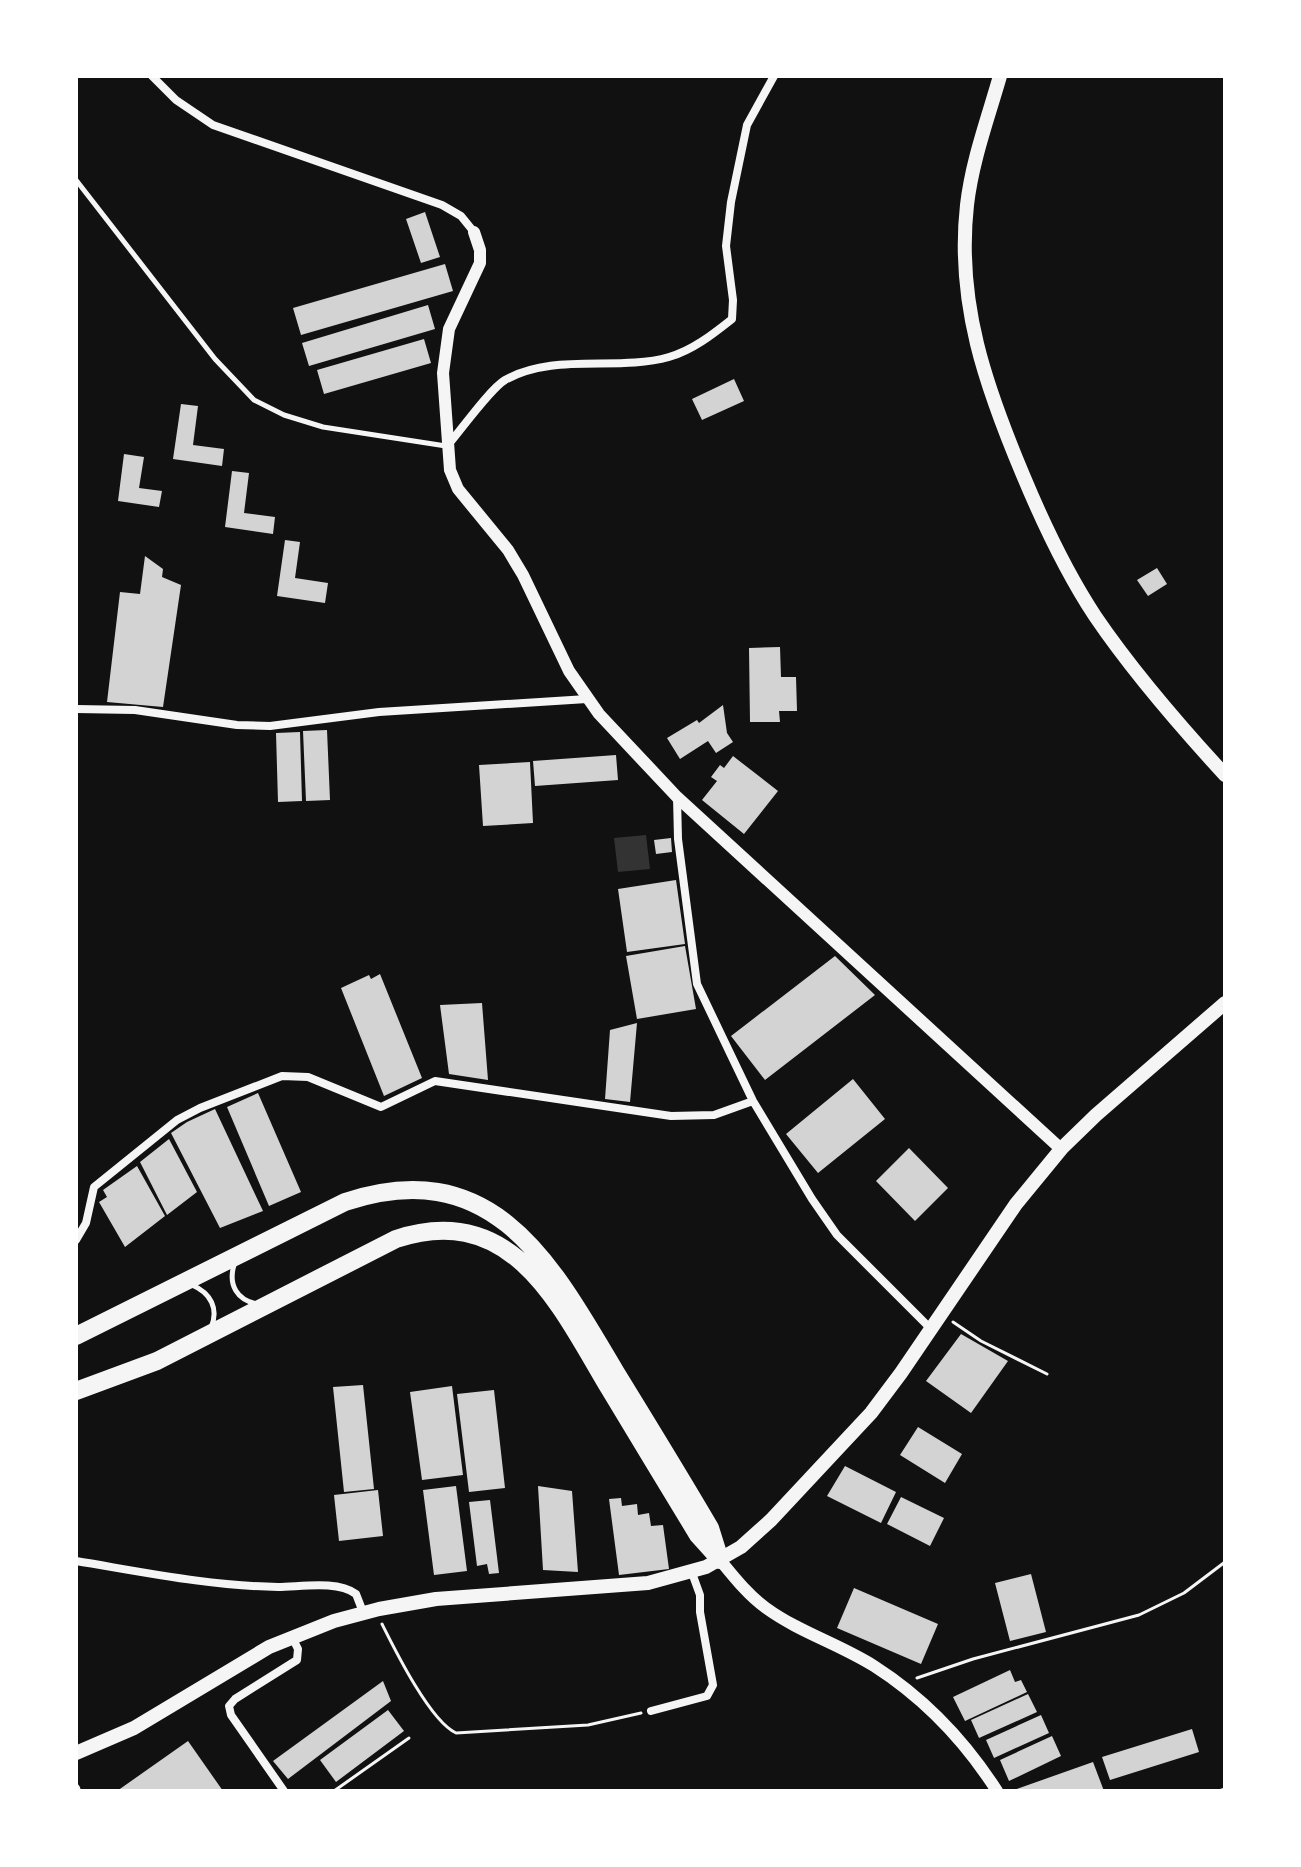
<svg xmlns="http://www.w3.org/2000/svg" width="1301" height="1867" font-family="'Nunito Sans',sans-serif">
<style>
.water{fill:#333}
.building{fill:#d3d3d3}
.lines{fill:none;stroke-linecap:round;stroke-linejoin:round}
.path{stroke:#f5f5f5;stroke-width:3}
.service{stroke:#f5f5f5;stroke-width:5}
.minor{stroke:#f5f5f5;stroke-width:8}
.tertiary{stroke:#f5f5f5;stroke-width:12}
.secondary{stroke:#f5f5f5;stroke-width:14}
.motorway{stroke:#f5f5f5;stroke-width:18}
</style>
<rect width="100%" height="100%" fill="#111"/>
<!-- water -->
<path class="water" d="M646,835L650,869L618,872L614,838Z"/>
<!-- building -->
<path class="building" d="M425,212L440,257L421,263L406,219Z
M445,264L453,291L301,335L293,308Z
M428,305L435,329L309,366L302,343Z
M424,339L431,363L324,394L317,370Z
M734,379L744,401L702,420L692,399Z
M181,404L198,406L193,445L224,449L222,466L173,459Z
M124,454L144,457L139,488L162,491L159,507L118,501Z
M232,471L249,473L244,513L275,517L273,534L225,527Z
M285,540L300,542L295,578L328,583L325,603L277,596Z
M145,556L163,569L162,577L181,585L163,707L107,702L120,592L140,594Z
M1157,568L1167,584L1148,596L1137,580Z
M780,647L781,677H796L797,711H779L780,722H750L749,648Z
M723,705L727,733L733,742L716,753L708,741L680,759L667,738L697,720L699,723Z
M327,730L330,800L306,801L303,731Z
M300,732L302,801L278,802L276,733Z
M616,755L618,780L535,786L533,761Z
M733,756L778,791L744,834L702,800L717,781L711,777L720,765L724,768Z
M530,762L533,823L483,826L479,765Z
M671,838L672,852L656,854L654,840Z
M676,880L685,944L627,952L618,889Z
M685,946L696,1009L637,1019L626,956Z
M835,956L875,995L765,1080L731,1036Z
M380,974L422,1078L384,1096L341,988L369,975L371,979Z
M482,1003L488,1080L449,1074L440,1005Z
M637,1023L630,1102L605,1099L610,1030Z
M853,1079L885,1119L818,1173L786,1134Z
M258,1093L301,1192L269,1206L227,1107Z
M215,1109L263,1211L220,1228L171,1133L187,1122Z
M169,1139L197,1192L167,1215L140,1162Z
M909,1148L948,1188L915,1221L876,1181Z
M137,1166L165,1216L125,1247L99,1202L107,1197L103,1190Z
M961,1334L1008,1361L971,1413L926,1381Z
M363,1385L374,1489L344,1492L333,1387Z
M452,1386L463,1475L422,1480L410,1392Z
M494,1390L505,1488L469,1492L457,1394Z
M918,1427L962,1454L945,1483L900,1455Z
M845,1466L896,1492L881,1523L827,1496Z
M456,1486L467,1571L434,1575L423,1490Z
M538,1486L572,1491L578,1572L543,1570Z
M378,1490L383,1536L339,1541L334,1495Z
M901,1497L944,1518L930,1546L887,1524Z
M621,1498L622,1506L637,1504L638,1515L649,1513L651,1526L663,1525L669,1569L619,1575L609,1499Z
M490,1500L499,1573L489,1574L487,1564L477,1566L469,1502Z
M1031,1574L1046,1632L1010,1641L995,1583Z
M854,1588L938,1624L921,1664L837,1628Z
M1010,1670L1015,1682L1021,1680L1027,1692L965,1721L953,1697Z
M383,1681L391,1701L288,1779L273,1761Z
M1028,1694L1037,1712L979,1738L971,1720Z
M388,1710L404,1731L336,1782L320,1760Z
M1041,1715L1049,1733L994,1758L986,1740Z
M1192,1729L1199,1752L1110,1780L1102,1757Z
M1052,1736L1061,1756L1009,1781L1000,1760Z
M188,1741L223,1791H117Z
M1093,1762L1104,1791H1011Z"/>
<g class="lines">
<!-- path -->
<path class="path" d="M953,1322L981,1341L1047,1374
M382,1624C395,1650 430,1721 456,1733L588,1725L641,1713
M917,1678L973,1659L1139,1615L1184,1593L1225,1562
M334,1791L409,1738
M1219,1791L1225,1789"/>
<!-- service -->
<path class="service" d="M76,180L215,359L254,400L284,415L323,427L446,446
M234,1265C228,1285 237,1300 257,1304
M192,1285C211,1293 219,1309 211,1328"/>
<!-- minor -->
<path class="minor" d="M152,76L176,100L213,125L442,205L461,216L474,232
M448,445C461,430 490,389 505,380C555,352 617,372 669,357C693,350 713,334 732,319L733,300L726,246L731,202L747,125L774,76
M76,709L135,710L237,725L270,726L379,712L587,699
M677,797L678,839L697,984L729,1051L753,1101L812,1199L837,1235L931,1329
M76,1240L86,1223L94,1187L177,1120L200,1108L282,1076L308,1077L381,1107L435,1081L671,1116L714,1115L753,1101
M76,1561C143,1572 210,1586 278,1587C300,1587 337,1580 356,1594L363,1612
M651,1711L707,1696L713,1685L700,1612V1595L692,1573
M76,1788L77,1791
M284,1791L231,1715L229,1706L235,1699L297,1660L298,1649L292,1637"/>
<!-- tertiary -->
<path class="tertiary" d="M474,232L480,250V263L449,329L443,373L450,470L458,489L508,550L523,575L569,671L599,714L677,797L1061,1149
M720,1560C734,1577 748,1595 766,1608C799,1632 839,1644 874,1666C924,1698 965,1741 997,1791"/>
<!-- secondary -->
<path class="secondary" d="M1000,76C988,118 972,161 967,205C956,303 986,387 1023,475C1043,523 1066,572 1095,616C1133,672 1179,725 1225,775
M76,1753L134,1728L269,1647L334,1621L379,1609L436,1599L648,1583L706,1567L741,1547L771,1520L871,1413L901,1373L1016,1204L1062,1148L1096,1115L1225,1003"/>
<!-- motorway -->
<path class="motorway" d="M76,1336L345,1202C493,1153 551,1263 615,1371C647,1423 679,1475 710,1528L720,1560
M76,1391L157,1361L396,1239C513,1200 560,1306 609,1388C639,1437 668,1486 698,1535L716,1555"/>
</g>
<!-- border -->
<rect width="1301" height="1867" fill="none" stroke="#ffffff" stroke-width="156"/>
</svg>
